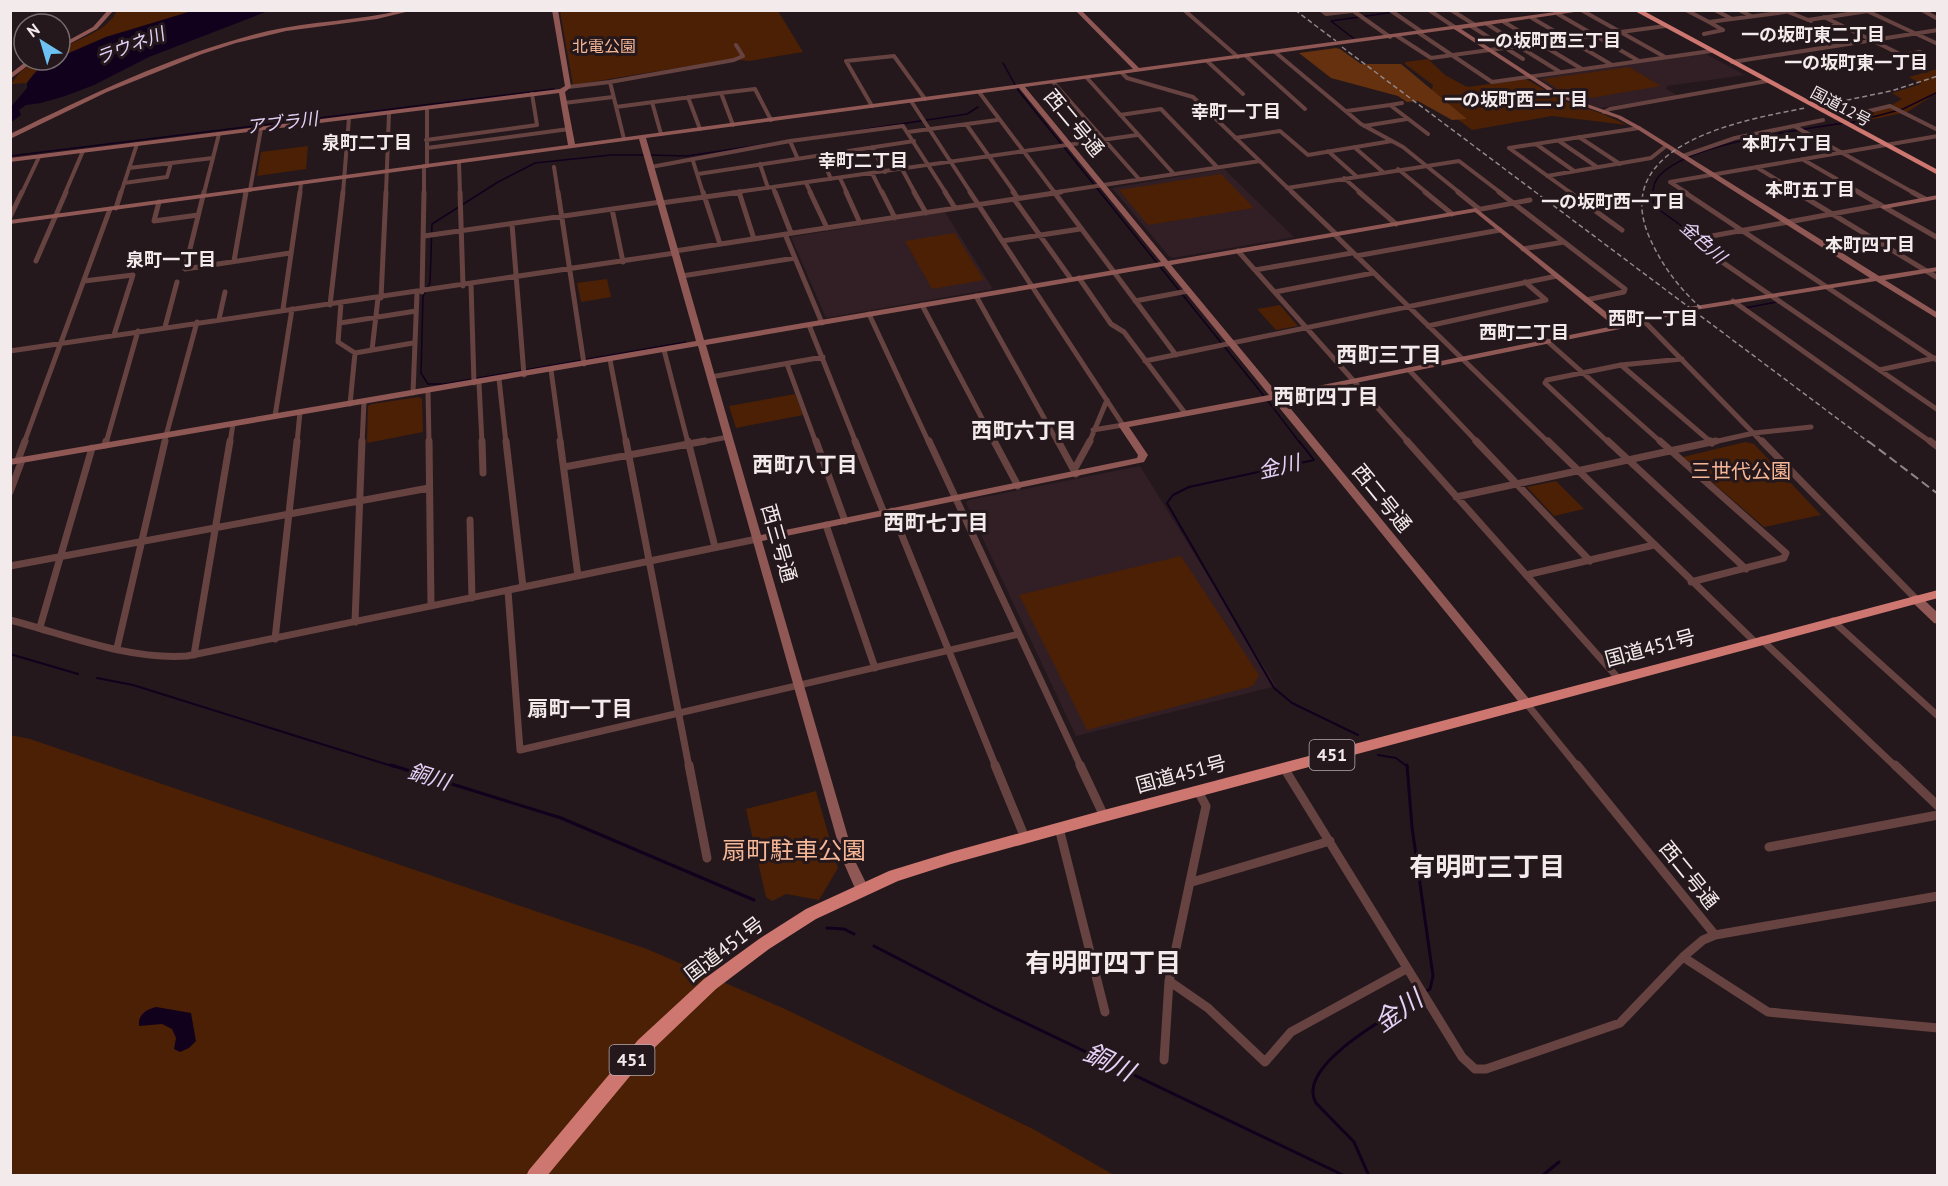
<svg xmlns="http://www.w3.org/2000/svg" width="1948" height="1186" font-family="'PT Sans','Noto Sans JP',sans-serif">
<style>
.built{fill:#311f25}
.green{fill:#4b2004}
.forest{fill:#66310f}
.water{fill:#11011d}
.lines{fill:none;stroke-linecap:round;stroke-linejoin:round}
.stream-far2{stroke:#11011d;stroke-width:1.5}
.stream-far1{stroke:#11011d;stroke-width:2}
.stream{stroke:#11011d;stroke-width:3}
.river{fill:#11011d;fill-rule:evenodd}
.street-far3{stroke:#664340;stroke-width:4}
.street-far2{stroke:#664340;stroke-width:5}
.street-far1{stroke:#664340;stroke-width:7}
.street{stroke:#664340;stroke-width:9}
.secondary{fill:#905854;fill-rule:evenodd}
.highway{fill:#ce7670;fill-rule:evenodd}
.rail-far1{stroke:#908689;stroke-width:1.5;stroke-dasharray:5 3;stroke-linecap:butt}
.rail{stroke:#908689;stroke-width:2;stroke-dasharray:9 4.5;stroke-linecap:butt}
.labels{text-anchor:middle;stroke-width:6;stroke-linejoin:round;paint-order:stroke}
.far-park-label{font-size:16px;fill:#f6b797;stroke:#24181c}
.far-street-label{font-size:16px;fill:#f3eaec;stroke:#24181c}
.far-neighbourhood-label{font-size:18px;font-weight:bold;fill:#f3eaec;stroke:#24181c}
.far-water-label{font-size:18px;font-style:italic;fill:#e7d1f8;stroke:#24181c}
.shield{fill:#24181c;stroke:#b5abae;stroke-width:1.5}
.shield-label{font-size:18px;font-weight:bold;fill:#f3eaec}
.street-label{font-size:20px;fill:#f3eaec;stroke:#24181c}
.park-label{font-size:20px;fill:#f6b797;stroke:#24181c}
.neighbourhood-label{font-size:21px;font-weight:bold;fill:#f3eaec;stroke:#24181c}
.water-label{font-size:21px;font-style:italic;fill:#e7d1f8;stroke:#24181c}
.near-park-label{font-size:24px;fill:#f6b797;stroke:#24181c}
.near-neighbourhood-label{font-size:26px;font-weight:bold;fill:#f3eaec;stroke:#24181c}
.near-water-label{font-size:26px;font-style:italic;fill:#e7d1f8;stroke:#24181c}
</style>
<rect width="100%" height="100%" fill="#24181c"/>
<!-- built -->
<path class="built" d="M1704,53L1745,75L1667,86L1666,89L1679,96L1599,108L1564,95L1538,78Z
M1224,169L1294,237L1173,258L1169,256L1112,188Z
M945,212L993,289L826,318L791,237Z
M1140,466L1276,686L1076,736L966,503L969,500Z"/>
<!-- green -->
<path class="green" d="M117,11H195L106,37L60,57V49C79,39 107,31 117,11Z
M560,11H778L803,52L749,61L732,59L573,85Z
M1428,59L1445,75L1467,87L1526,79L1564,101L1603,114L1627,125L1552,116L1472,130L1424,94L1431,92L1433,85L1405,64V62Z
M37,60H55L37,70L27,83L11,84L21,71Z
M1629,67L1661,86L1591,98L1562,92L1543,79Z
M1937,69V93L1907,112L1856,123L1846,117L1890,106L1902,99L1892,93L1921,84L1909,77Z
M308,146L306,169L257,176L261,152Z
M1221,174L1254,208L1148,225L1119,190Z
M955,233L984,280L932,289L905,241Z
M607,279L611,297L581,302L577,283Z
M1280,305L1298,326L1276,330L1257,309Z
M795,394L803,415L736,428L729,406Z
M419,397L422,399L423,432L367,443L368,406L372,404Z
M1745,442L1754,444L1821,515L1764,527L1683,457Z
M1556,481L1584,509L1554,516L1527,487Z
M1181,556L1259,675L1253,686L1087,730L1019,595Z
M10,735L30,739L647,949L785,1009L1033,1129L1114,1175H11Z
M816,791L838,868L819,900L786,894L772,901L766,897L746,809Z"/>
<!-- forest -->
<path class="forest" d="M1336,48L1340,49L1361,64H1401L1467,119L1452,120L1418,101L1407,102L1398,96L1331,78L1299,53Z"/>
<!-- water -->
<path class="water" d="M195,10L268,11L149,57L94,85L65,96L41,103L11,107L27,88V83C35,72 46,60 60,60V57L106,37Z
M156,1007L191,1013L196,1041L189,1048L180,1052L174,1049L176,1038L172,1029L162,1024L139,1026C138,1014 146,1010 156,1007Z"/>
<g class="lines">
<!-- stream-far2 -->
<path class="stream-far2" d="M1353,38L1331,21L1409,10
M1003,63L1018,90L1264,396
M1850,123L1903,109L1938,92
M644,155H611L535,163L498,182L432,224L430,283L423,296L421,373L428,384H444L686,342
M650,155L687,156L967,114L978,107
M10,156L554,89
M1700,245L1705,243L1654,206C1652,196 1652,183 1660,175C1691,143 1799,130 1844,123
M1744,308L1777,302
M1268,401L1300,443"/>
<!-- stream-far1 -->
<path class="stream-far1" d="M1299,441L1314,460L1189,487L1173,495L1167,503L1274,688L1292,703L1358,735
M10,654L78,674
M97,678L133,685L395,767
M1378,755L1396,758L1408,767"/>
<!-- stream -->
<path class="stream" d="M391,765L561,818L754,900
M1407,765L1412,827L1433,976L1430,989L1425,992
M827,928L844,929L854,934
M874,946L990,1006L1345,1176
M1369,1176L1354,1142L1316,1103C1294,1065 1395,1013 1421,996
M1542,1176L1559,1162"/>
<!-- river -->
<path class="river" d="M34,92L38,95L37,97L19,110L21,115L10,123L11,107Z"/>
<!-- street-far3 -->
<path class="street-far3" d="M1184,10L1238,57
M1321,10L1326,14L1352,11
M1352,10L1390,37
M1390,10L1422,32
M1429,10L1456,28
M1451,10L1475,25
M1686,10L1709,22L1785,12
M1715,10L1732,19
M1739,10L1751,16
M1783,10L1811,21
M1865,10L1938,44
M1922,10L1938,19
M1583,11L1665,57
M1558,14L1639,61
M1824,17L1902,55L1920,52
M1532,18L1612,65
M1808,20L1868,11
M1504,22L1582,69
M1487,24L1522,46
M1837,25L1809,30L1841,45
M1471,26L1523,59
M1419,33L1492,82L1711,51
M1704,34L1723,30L1709,22
M1397,36L1431,58L1665,26
M1518,46L1560,72
M1275,52L1361,124L1403,147L1460,193
M1246,56L1305,109
M1207,61L1243,94
M1732,62L1938,30
M1122,73L1127,78L1193,97L1293,193
M1087,78L1174,174
M610,82L624,139
M1053,82L1139,179
M568,87L610,82L734,60L743,56L736,45
M979,92L1055,193
M721,93L755,89L771,120
M688,97L700,129
M911,101L971,193
M652,102L661,134
M564,103L613,97
M1390,105L1402,103
M872,106L846,61L894,56L925,99
M616,107L721,93L733,125
M427,108V166
M1347,111L1390,105L1428,134
M1604,112L1610,109L1767,81
M1120,115L1161,109L1217,167
M1852,115L1890,106L1938,130
M966,124L1015,193
M1364,126L1407,119
M1794,126L1823,120
M908,132L997,120
M1579,137L1620,164
M1235,138L1280,131L1308,155L1392,141
M426,140L537,125L532,94
M790,141L797,157
M1559,141L1597,167
M1536,144L1574,171
M872,147L885,172
M1354,147L1383,172
M427,148L569,129
M1509,148L1571,193
M1509,148L1639,128
M1328,151L1356,176
M820,154L831,179
M1683,156L1735,138L1794,126L1914,193
M1802,159L1861,193
M693,161L703,193
M459,162L460,193
M760,164L768,188
M554,167L558,193
M651,167L790,141L903,126L946,193
M1756,167L1799,193
M129,168L213,158
M902,169L915,193
M1398,169L1427,193
M872,173L882,193
M698,174L914,141
M1547,176L1651,158L1666,146
M840,178L847,193
M1344,178L1361,193
M124,183L167,177L171,163
M806,183L811,193
M773,187L775,193
M1287,188L1459,161L1501,193
M250,190L261,129
M22,193L39,157
M65,193L83,151
M121,193L137,144
M204,193L219,134
M245,193L246,190
M300,193L301,183
M343,193L349,118
M386,193L389,113
M424,193V166
M730,193L1137,135
M1051,193L1260,161
M1687,193L1670,182L1938,136"/>
<!-- street-far2 -->
<path class="street-far2" d="M204,192L185,269L290,253
M460,192L463,286
M558,192L584,364
M703,192L720,244
M739,192L754,239
M775,192L791,233
M810,192L827,228
M846,192L860,223
M882,192L895,218
M914,192L926,213
M945,192L955,208
M970,192L1123,425L1093,430
M1013,192L1018,198
M1054,192L1176,355
M1292,192L1336,234
M1359,192L1396,224
M1425,192L1452,214
M1458,192L1479,209
M1499,192L1625,289L1624,292L1586,300
M1569,192L1622,230
M1684,192L1938,361
M1796,192L1938,278
M1858,192L1938,238
M1912,192L1925,199
M1014,199L1071,279
M159,202L154,221L198,215
M661,203L741,192
M1881,205L1690,240L1938,410
M116,208L121,192
M612,209L623,262
M1476,210L1530,200
M10,217L22,192
M512,224L524,375
M785,234L822,323
M1334,234L1549,443
M424,236L661,202
M1002,241L1080,229
M1523,249L1564,242
M675,251L1061,192
M1238,251L1409,443
M1356,256L1500,230
M36,261L66,192
M234,261L246,192
M1255,270L1352,253
M682,276L795,258
M1079,278L1111,324L1124,332L1185,413
M84,281L133,275L114,335
M471,285L474,383
M422,292L424,192
M1275,292L1373,273
M976,296L1058,443
M381,298L386,192
M1135,301L1188,291
M1733,301L1932,443
M341,303L338,342L355,353L413,343
M330,305L343,192
M922,305L995,443
M283,309L300,192
M869,314L929,443
M219,319L225,292
M1644,321L1763,443
M340,323L416,311
M809,325L856,443
M1428,326L1546,300L1525,282
M165,327L177,282
M1547,341L1662,443
M372,350L378,298
M664,350L688,443
M10,351L675,253
M610,360L626,443
M1145,361L1557,276
M787,364L816,443
M1621,365L1712,443
M551,370L561,443
M1409,370L1478,443
M1879,370L1935,358
M711,377L823,357
M499,379L506,443
M479,383L482,443
M428,391L429,443
M413,393L417,293
M350,404L355,353
M275,416L292,309
M24,443L110,209
M106,443L138,331
M164,443L197,322
M230,443L233,424
M297,443L300,412
M362,443L364,402
M697,443L728,437
M1089,443L1107,400
M1609,443L1545,383L1547,380L1621,365L1682,359
M1709,443L1754,433L1811,427"/>
<!-- street-far1 -->
<path class="street-far1" d="M429,441L431,606
M482,441L483,473
M506,441L523,587
M560,441L578,576
M626,441L689,767
M688,441L715,547
M816,441L845,521
M855,441L884,513
M929,441L1081,767
M994,441L1018,486
M1058,441L1076,474
M1407,441L1618,678
M1476,441L1590,561
M1548,441L1755,642
M1608,441L1746,569
M1660,441L1786,553L1784,558L1691,582
M1710,441L1712,443
M1762,441L1916,599
M1930,441L1938,447
M105,445L106,441
M18,460L25,441
M564,467L705,441
M1074,470L1090,441
M10,492L22,460
M1456,497L1716,441
M892,511L996,767
M470,520L472,598
M826,525L875,668
M10,566L429,488
M1526,575L1654,545
M508,591L520,750L1019,634
M10,620C67,635 127,660 187,656L757,539
M1833,621L1938,716
M355,622L362,441
M40,627L92,448
M275,639L297,441
M1762,640L1896,767
M117,648L165,441
M194,655L230,441
M1526,703L1578,767"/>
<!-- street -->
<path class="street" d="M689,765L707,858
M995,765L1025,838
M1080,765L1104,816
M1577,765L1715,935
M1895,765L1938,806
M1284,768L1462,1057L1475,1069H1486L1620,1023L1683,957L1703,940L1715,935L1938,896
M1059,828L1105,1012
M1769,847L1938,815
M1192,882L1330,841
M1683,957L1768,1012L1938,1028
M1169,981L1208,1008L1265,1062L1291,1032L1406,969
M1164,1060L1169,981L1206,806L1198,791"/>
<!-- secondary -->
<path class="secondary" d="M108,10H114L97,29L60,49V45L93,27Z
M402,10H414L377,19L286,31L236,43L202,54L107,92L10,139V134C94,93 177,53 268,31C312,21 358,21 402,10Z
M552,10H558L571,87L565,92L575,144L1133,69L1075,10H1081L1139,68L1570,10H1588L1461,29L1562,95L1621,116L1641,127L1879,276L1938,267V271L1885,280L1938,313V319L1876,281L1689,311L1620,329L1282,398L1530,700L1532,703L1530,706H1522L1273,400L1129,427L1148,455L1144,462L762,541L855,861L869,889L867,893L862,895L857,893L843,861L698,346L10,465V459L696,341L639,139L10,224V220L568,145L559,93L10,162V158L560,89L565,86ZM1454,29L1558,97L1617,118L1637,129L1870,278L1689,307L1621,324L1476,208L1168,261L1025,87ZM1019,88L1161,262L704,340L646,138ZM1475,212L1614,326L1278,394L1171,265ZM1164,266L1269,395L1120,423L1118,425L1138,455L1137,458L761,535L706,345Z
M28,60H35L10,79V74Z
M1938,195V199L1884,209L1880,207L1884,205Z
M1916,595L1920,596L1938,613V624L1934,623L1912,602L1911,599L1912,596Z"/>
<!-- highway -->
<path class="highway" d="M1633,10H1642L1938,170V175Z
M1938,590V598L1104,822L951,864L898,881L816,919L769,949L716,989L650,1052L547,1176H526L529,1170L638,1040L704,979L759,939L806,909L889,871L951,852L1104,810Z"/>
<!-- rail-far1 -->
<path class="rail-far1" d="M1295,10L1336,41
M1342,47L1870,443
M1823,105L1891,91L1938,76
M1701,308C1678,287 1660,263 1648,234C1612,143 1743,120 1805,108"/>
<!-- rail -->
<path class="rail" d="M1868,441L1938,494"/>
</g>
<g class="labels">
<!-- far-park labels -->
<g class="far-park-label">
<text x="604" y="52">北電公園</text>
</g>
<!-- far-street labels -->
<g class="far-street-label">
<text transform="translate(1841 106) rotate(28)" y="6">国道12号</text>
</g>
<!-- far-neighbourhood labels -->
<g class="far-neighbourhood-label">
<text x="1813" y="41">一の坂町東二丁目</text>
<text x="1549" y="47">一の坂町西三丁目</text>
<text x="1856" y="69">一の坂町東一丁目</text>
<text x="1516" y="106">一の坂町西二丁目</text>
<text x="1236" y="118">幸町一丁目</text>
<text x="367" y="149">泉町二丁目</text>
<text x="1787" y="150">本町六丁目</text>
<text x="863" y="167">幸町二丁目</text>
<text x="1810" y="196">本町五丁目</text>
<text x="1613" y="208">一の坂町西一丁目</text>
<text x="1870" y="251">本町四丁目</text>
<text x="171" y="266">泉町一丁目</text>
<text x="1653" y="325">西町一丁目</text>
<text x="1524" y="339">西町二丁目</text>
</g>
<!-- far-water labels -->
<g class="far-water-label">
<text transform="translate(130 46) rotate(-21)" y="6">ラウネ川</text>
<text transform="translate(282 123) rotate(-7)" y="6">アブラ川</text>
<text transform="translate(1703 242) rotate(41)" y="6">金色川</text>
</g>
<!-- shield labels -->
<g class="shield">
<rect x="1309.5" y="740" width="45" height="30" rx="4.5"/>
<rect x="609.5" y="1045" width="45" height="30" rx="4.5"/>
</g>
<g class="shield-label">
<text x="1332" y="761">451</text>
<text x="632" y="1066">451</text>
</g>
<!-- street labels -->
<g class="street-label">
<text transform="translate(1074 123) rotate(50)" y="7">西二号通</text>
<text transform="translate(1382 498) rotate(51)" y="7">西二号通</text>
<text transform="translate(779 543) rotate(74)" y="7">西三号通</text>
<text transform="translate(1650 648) rotate(-15)" y="7">国道451号</text>
<text transform="translate(1181 774) rotate(-15)" y="7">国道451号</text>
<text transform="translate(1689 875) rotate(51)" y="7">西二号通</text>
<text transform="translate(724 949) rotate(-37)" y="7">国道451号</text>
</g>
<!-- park labels -->
<g class="park-label">
<text x="1741" y="478">三世代公園</text>
</g>
<!-- neighbourhood labels -->
<g class="neighbourhood-label">
<text x="1389" y="362">西町三丁目</text>
<text x="1326" y="404">西町四丁目</text>
<text x="1024" y="438">西町六丁目</text>
<text x="805" y="472">西町八丁目</text>
<text x="936" y="530">西町七丁目</text>
<text x="580" y="716">扇町一丁目</text>
</g>
<!-- water labels -->
<g class="water-label">
<text transform="translate(1279 467) rotate(-13)" y="7">金川</text>
<text transform="translate(429 777) rotate(17)" y="7">銅川</text>
</g>
<!-- near-park labels -->
<g class="near-park-label">
<text x="794" y="859">扇町駐車公園</text>
</g>
<!-- near-neighbourhood labels -->
<g class="near-neighbourhood-label">
<text x="1487" y="876">有明町三丁目</text>
<text x="1103" y="972">有明町四丁目</text>
</g>
<!-- near-water labels -->
<g class="near-water-label">
<text transform="translate(1398 1011) rotate(-35)" y="9">金川</text>
<text transform="translate(1109 1062) rotate(26)" y="9">銅川</text>
</g>
</g>
<!-- border -->
<rect width="1948" height="1186" fill="none" stroke="#f3eaec" stroke-width="24"/>
<!-- north arrow -->
<g transform="translate(42 42) rotate(323)"><circle r="28" fill="#24181c" stroke="#776c6f" stroke-width="1.5"/>
<path d="M0-4.5L10 22L0 15L-10 22Z" fill="#6ec2f3"/>
<text y="-9" font-size="16" font-weight="bold" text-anchor="middle" fill="#f3eaec">N</text>
</g>
</svg>
